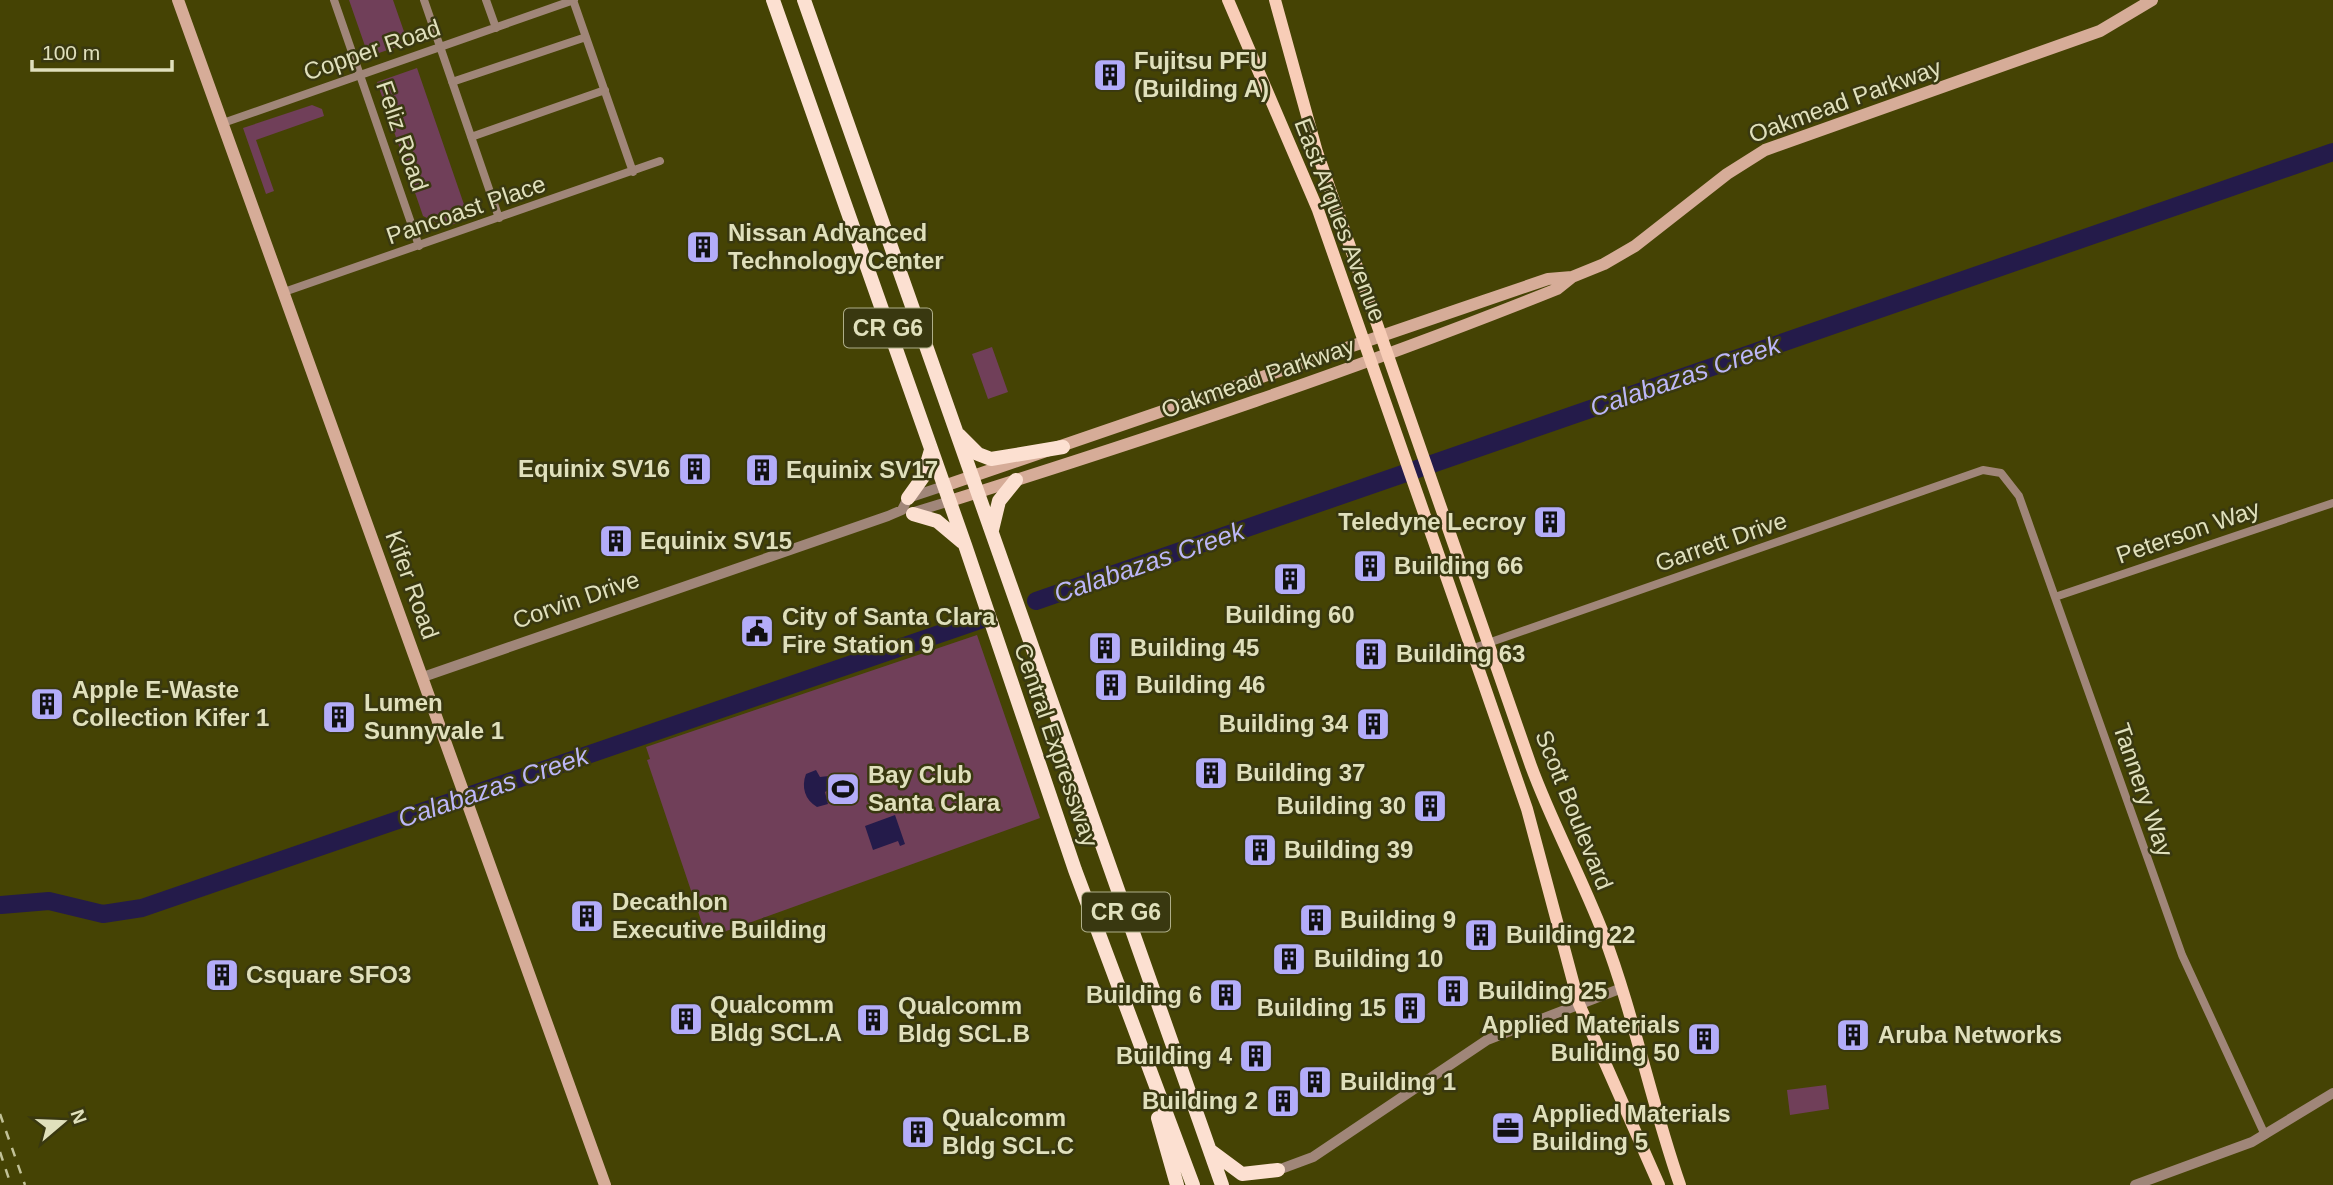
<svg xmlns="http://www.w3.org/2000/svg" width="2333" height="1185" font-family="Helvetica,sans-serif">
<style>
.green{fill:#703f59}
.water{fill:#241b4a}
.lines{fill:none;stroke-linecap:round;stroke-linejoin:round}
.river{stroke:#241b4a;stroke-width:18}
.minor{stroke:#a08679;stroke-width:8}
.tertiary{stroke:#a08679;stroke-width:10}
.secondary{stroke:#d6ac98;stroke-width:12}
.primary{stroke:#f8cdb7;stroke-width:12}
.trunk{stroke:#fce0d1;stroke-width:14}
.rail{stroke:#c1c197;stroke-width:2.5;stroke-dasharray:9 9;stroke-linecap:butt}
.labels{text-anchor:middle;stroke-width:5;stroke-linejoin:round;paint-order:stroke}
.shield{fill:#393810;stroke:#aeae88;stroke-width:2}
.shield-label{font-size:23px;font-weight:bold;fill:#e0e0bc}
.street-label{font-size:24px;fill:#e0e0bc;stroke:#393810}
.poi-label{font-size:24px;font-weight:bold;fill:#e0e0bc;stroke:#393810;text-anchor:start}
.water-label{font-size:26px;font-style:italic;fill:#bcb7f8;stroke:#393810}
</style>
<rect width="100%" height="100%" fill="#454304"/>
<!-- green -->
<path class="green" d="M349,0H393L408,43L379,53L365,46Z
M417,68L469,219L445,227L423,216L377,82Z
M312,105L322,109L324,116L256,140L274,191L266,194L243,128Z
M992,347L1008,392L988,399L972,354Z
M977,635L1040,818L707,938L647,760L650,759L646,747Z
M1826,1085L1829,1109L1790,1115L1787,1090Z"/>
<!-- water -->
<path class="water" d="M816,770L820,777L829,776L833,787L825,792L828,804L817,807C805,800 801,787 806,774Z
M895,815L905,844L900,846L898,841L873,850L865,826Z"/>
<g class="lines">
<!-- river -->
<path class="river" d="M1036,601L2333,152
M1,905L49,901L103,914L142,908L980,620"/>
<!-- minor -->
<path class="minor" d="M334,0L419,246
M424,0L499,218
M486,0L496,28
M573,0L633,172
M452,82L586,37
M223,123L574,0
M471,137L605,90
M284,292L660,161
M2055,597L2333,503
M1471,649L1983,470L2001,473L2019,496L2182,955L2265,1135"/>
<!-- tertiary -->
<path class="tertiary" d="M911,513L950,501
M423,677L888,516L902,510L908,498L944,486
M1278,1170L1313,1157L1487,1040L1622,988
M2135,1185L2252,1142L2333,1093"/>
<!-- secondary -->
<path class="secondary" d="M178,0L605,1185
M944,486L1463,308L1548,279L1572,277L1604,264L1635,246L1727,174L1765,150L2100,31L2152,0
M950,501C1154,437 1358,369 1557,289L1572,277"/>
<!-- primary -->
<path class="primary" d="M1228,0L1318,210L1482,679L1527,809L1579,1004L1659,1185
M1275,0L1317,152L1531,766C1552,823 1581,876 1603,933C1634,1015 1651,1102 1680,1185"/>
<!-- trunk -->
<path class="trunk" d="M773,0L965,545L1075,870L1193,1185
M804,0L1222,1185
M959,435L978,454L991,459L1063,447
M908,498L923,477L931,450
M913,514L937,521L962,542
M992,530L999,501L1016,480
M1158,1118L1177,1185
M1211,1151L1242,1174L1278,1170"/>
<!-- rail -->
<path class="rail" d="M0,1114L25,1185
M0,1152L11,1185"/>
</g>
<!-- icons -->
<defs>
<g id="building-square" transform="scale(1.75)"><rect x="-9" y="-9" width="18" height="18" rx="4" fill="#b3acf9" stroke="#393810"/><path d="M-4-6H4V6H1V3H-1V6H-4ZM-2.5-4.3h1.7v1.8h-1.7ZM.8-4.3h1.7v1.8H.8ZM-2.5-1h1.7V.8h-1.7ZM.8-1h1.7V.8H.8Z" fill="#111"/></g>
<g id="civic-square" transform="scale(1.75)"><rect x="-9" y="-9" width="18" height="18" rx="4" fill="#b3acf9" stroke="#393810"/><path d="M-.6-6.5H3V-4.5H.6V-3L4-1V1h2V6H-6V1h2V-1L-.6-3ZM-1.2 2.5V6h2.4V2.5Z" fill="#111"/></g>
<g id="stadium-square" transform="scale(1.75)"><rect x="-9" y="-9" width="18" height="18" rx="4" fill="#b3acf9" stroke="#393810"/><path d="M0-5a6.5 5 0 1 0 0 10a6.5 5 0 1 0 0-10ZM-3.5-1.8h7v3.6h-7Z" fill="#111"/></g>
<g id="office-square" transform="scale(1.75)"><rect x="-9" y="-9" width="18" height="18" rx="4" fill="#b3acf9" stroke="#393810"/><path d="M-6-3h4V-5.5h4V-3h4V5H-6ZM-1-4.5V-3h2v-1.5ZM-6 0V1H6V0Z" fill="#111"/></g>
</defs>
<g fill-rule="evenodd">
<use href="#building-square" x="1110" y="75"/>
<use href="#building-square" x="703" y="247"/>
<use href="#building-square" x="695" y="469"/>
<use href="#building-square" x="762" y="470"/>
<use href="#building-square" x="1550" y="522"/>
<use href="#building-square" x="616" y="541"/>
<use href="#building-square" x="1370" y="566"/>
<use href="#building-square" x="1290" y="579"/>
<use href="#civic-square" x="757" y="631"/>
<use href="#building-square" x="1105" y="648"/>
<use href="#building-square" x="1371" y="654"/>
<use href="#building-square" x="1111" y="685"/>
<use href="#building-square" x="47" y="704"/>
<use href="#building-square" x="339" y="717"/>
<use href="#building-square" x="1373" y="724"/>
<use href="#building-square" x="1211" y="773"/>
<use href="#stadium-square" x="843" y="789"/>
<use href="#building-square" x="1430" y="806"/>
<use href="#building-square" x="1260" y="850"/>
<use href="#building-square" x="587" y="916"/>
<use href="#building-square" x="1316" y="920"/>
<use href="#building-square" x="1481" y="935"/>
<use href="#building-square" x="1289" y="959"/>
<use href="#building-square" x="222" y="975"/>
<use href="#building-square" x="1453" y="991"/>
<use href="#building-square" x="1226" y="995"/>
<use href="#building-square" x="1410" y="1008"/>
<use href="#building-square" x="686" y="1019"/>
<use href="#building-square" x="873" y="1020"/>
<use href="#building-square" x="1853" y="1035"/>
<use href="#building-square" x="1704" y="1039"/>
<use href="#building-square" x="1256" y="1056"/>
<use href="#building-square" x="1315" y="1082"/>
<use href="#building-square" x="1283" y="1101"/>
<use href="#office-square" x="1508" y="1128"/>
<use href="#building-square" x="918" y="1132"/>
</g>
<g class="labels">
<!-- shield labels -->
<g class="shield">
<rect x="844" y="308.5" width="88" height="39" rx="5"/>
<rect x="1082" y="892.5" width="88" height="39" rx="5"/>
</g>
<g class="shield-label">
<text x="888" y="336">CR G6</text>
<text x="1126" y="920">CR G6</text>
</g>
<!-- street labels -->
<g class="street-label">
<text transform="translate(372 50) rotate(-19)" y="8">Copper Road</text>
<text transform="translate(1845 101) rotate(-20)" y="8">Oakmead Parkway</text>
<text transform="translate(402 136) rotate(71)" y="8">Feliz Road</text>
<text transform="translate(466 210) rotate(-19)" y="8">Pancoast Place</text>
<text transform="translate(1340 220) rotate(69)" y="8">East Arques Avenue</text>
<text transform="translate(1258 378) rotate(-19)" y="8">Oakmead Parkway</text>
<text transform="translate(2188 532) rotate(-19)" y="8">Peterson Way</text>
<text transform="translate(1721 542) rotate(-19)" y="8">Garrett Drive</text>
<text transform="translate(412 585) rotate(70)" y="8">Kifer Road</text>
<text transform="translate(576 600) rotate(-19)" y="8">Corvin Drive</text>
<text transform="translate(1056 745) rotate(71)" y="8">Central Expressway</text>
<text transform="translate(2143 790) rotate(71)" y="8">Tannery Way</text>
<text transform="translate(1574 810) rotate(68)" y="8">Scott Boulevard</text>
</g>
<!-- poi labels -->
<g class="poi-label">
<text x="1134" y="69">Fujitsu PFU<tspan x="1134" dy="28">(Building A)</tspan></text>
<text x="728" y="241">Nissan Advanced<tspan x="728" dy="28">Technology Center</tspan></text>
<text x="670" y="477" text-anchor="end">Equinix SV16</text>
<text x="786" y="478">Equinix SV17</text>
<text x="1526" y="530" text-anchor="end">Teledyne Lecroy</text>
<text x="640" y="549">Equinix SV15</text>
<text x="1394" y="574">Building 66</text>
<text x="1290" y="623" text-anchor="middle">Building 60</text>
<text x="782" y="625">City of Santa Clara<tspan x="782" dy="28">Fire Station 9</tspan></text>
<text x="1130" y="656">Building 45</text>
<text x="1396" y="662">Building 63</text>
<text x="1136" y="693">Building 46</text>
<text x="72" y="698">Apple E-Waste<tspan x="72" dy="28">Collection Kifer 1</tspan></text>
<text x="364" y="711">Lumen<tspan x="364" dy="28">Sunnyvale 1</tspan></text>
<text x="1348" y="732" text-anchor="end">Building 34</text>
<text x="1236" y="781">Building 37</text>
<text x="868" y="783">Bay Club<tspan x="868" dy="28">Santa Clara</tspan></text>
<text x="1406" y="814" text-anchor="end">Building 30</text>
<text x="1284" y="858">Building 39</text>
<text x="612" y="910">Decathlon<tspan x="612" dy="28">Executive Building</tspan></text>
<text x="1340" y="928">Building 9</text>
<text x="1506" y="943">Building 22</text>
<text x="1314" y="967">Building 10</text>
<text x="246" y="983">Csquare SFO3</text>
<text x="1478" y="999">Building 25</text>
<text x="1202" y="1003" text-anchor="end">Building 6</text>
<text x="710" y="1013">Qualcomm<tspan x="710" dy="28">Bldg SCL.A</tspan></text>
<text x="898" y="1014">Qualcomm<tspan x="898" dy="28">Bldg SCL.B</tspan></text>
<text x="1386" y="1016" text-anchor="end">Building 15</text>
<text x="1680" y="1033" text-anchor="end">Applied Materials<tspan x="1680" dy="28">Buliding 50</tspan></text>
<text x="1878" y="1043">Aruba Networks</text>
<text x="1232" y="1064" text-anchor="end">Building 4</text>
<text x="1340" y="1090">Building 1</text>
<text x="1258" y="1109" text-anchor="end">Building 2</text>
<text x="1532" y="1122">Applied Materials<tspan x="1532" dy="28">Building 5</tspan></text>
<text x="942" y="1126">Qualcomm<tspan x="942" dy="28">Bldg SCL.C</tspan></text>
</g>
<!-- water labels -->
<g class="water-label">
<text transform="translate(1685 376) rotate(-19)" y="9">Calabazas Creek</text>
<text transform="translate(1149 562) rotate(-19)" y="9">Calabazas Creek</text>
<text transform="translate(493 787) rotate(-19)" y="9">Calabazas Creek</text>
</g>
</g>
<!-- north arrow -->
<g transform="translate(63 1122) rotate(71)" stroke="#393810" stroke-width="5" paint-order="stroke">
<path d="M0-5L12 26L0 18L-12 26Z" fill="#e0e0bc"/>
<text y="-10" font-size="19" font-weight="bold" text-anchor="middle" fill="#e0e0bc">N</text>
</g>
<!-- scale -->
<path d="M32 60v10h140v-10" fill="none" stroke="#e0e0bc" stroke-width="3.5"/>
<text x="42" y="60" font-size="21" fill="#e0e0bc" stroke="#393810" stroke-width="5" paint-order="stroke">100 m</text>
</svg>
